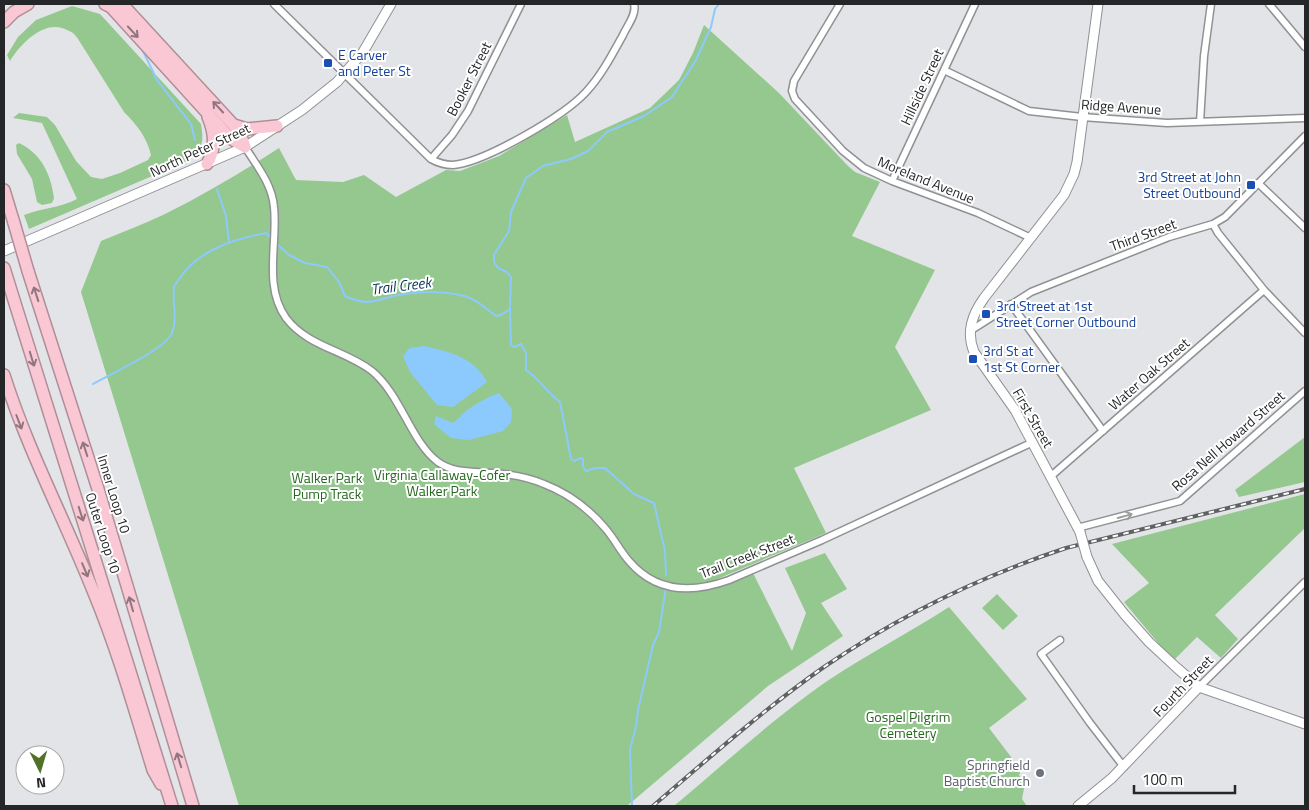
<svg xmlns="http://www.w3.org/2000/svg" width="1309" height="810" font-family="'Titillium Web',sans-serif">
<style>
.green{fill:#95c88f}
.water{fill:#8ccafe}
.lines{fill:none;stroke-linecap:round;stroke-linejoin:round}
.stream{stroke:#8ccafe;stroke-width:2}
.street-casing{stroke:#8f9194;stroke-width:9}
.secondary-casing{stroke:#8f9194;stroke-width:11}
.highway-casing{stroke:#af8f97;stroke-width:14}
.street{stroke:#fff;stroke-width:6}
.secondary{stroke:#fff;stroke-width:9}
.highway{stroke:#fac7d4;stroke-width:11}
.rail-casing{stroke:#606162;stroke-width:4}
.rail{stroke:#fff;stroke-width:2;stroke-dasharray:5.5;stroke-linecap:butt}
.secondary-bridge-casing{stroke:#8f9194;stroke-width:11;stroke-linecap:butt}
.highway-bridge-casing{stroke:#af8f97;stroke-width:14;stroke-linecap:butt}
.secondary-bridge{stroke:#fff;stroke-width:9}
.highway-bridge{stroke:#fac7d4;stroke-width:11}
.oneway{stroke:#90767e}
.oneway2{stroke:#9d9d9e}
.transit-dot{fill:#1a4fb4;stroke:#fff;stroke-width:2}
.worship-dot{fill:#6b7280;stroke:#fff;stroke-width:2}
.labels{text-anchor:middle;stroke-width:4;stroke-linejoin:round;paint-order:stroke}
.transit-label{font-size:14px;fill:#164399;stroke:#fff;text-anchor:start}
.street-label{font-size:14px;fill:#252627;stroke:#fff}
.park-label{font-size:14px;fill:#25691e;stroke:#fff}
.worship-label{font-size:14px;fill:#5b616d;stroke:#fff;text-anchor:end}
.water-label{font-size:15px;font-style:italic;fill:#08395a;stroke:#fff}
</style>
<rect width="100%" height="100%" fill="#e3e4e7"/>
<!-- green -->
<path class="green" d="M72,6L100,14L201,124C204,143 203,149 187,161L29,229L24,215C42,208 60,208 77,199L42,123L13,118L19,113L47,117L55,125L76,161L91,177L102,179L120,173L148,160L151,155C147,137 136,124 124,112L78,39C76,36 73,32 69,31C46,17 21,43 10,61L7,55L18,37L36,20Z
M704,25L779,93L848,166L855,172L880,182L852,236L935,270L895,347L931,410L794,468L826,533L715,580L717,588L753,573L792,651L806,613L785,568L825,553L847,589L821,603L843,636L768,686L627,806H239L81,292L101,241C122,232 144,224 165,214C205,194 242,172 279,148L296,180L343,182L364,175L396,197L446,170L460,171L499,156L567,115L575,142L650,108L679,80L693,53Z
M19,143C42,154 51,175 54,198L52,203L42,205L37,202L32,179L17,154L16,145Z
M1305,437V482L1239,497L1235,490Z
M1305,494V528L1215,615L1238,639L1221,658L1197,637L1173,661L1124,602L1149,583L1112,544Z
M997,594L1018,616L1003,630L982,608Z
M949,607L1027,699L989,728L1021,770L1019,775L1025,783L1022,799L1027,806H674C718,769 762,729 809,694C853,661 903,637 949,607Z"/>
<!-- water -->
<path class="water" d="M424,346C450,352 474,357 487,382L453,407L437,405L410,372L403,356L410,348Z
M499,393L512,409L511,422L503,431L469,440L451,438L434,424L436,416L453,423C459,419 462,414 467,410C477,403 488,397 499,393Z"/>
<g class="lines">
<!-- stream -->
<path class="stream" d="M142,49L157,80L191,124L195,140
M217,189L226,216L229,243
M276,243L289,255L305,263L327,267L339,282L345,296C373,309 379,297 405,294C424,291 452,291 470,298C479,302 488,310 496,316L501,315L510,309
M93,384C110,374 166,349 172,333C178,319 172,302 174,287C175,284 178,281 180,278C198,250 235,239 266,233L273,240
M666,575L665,551L654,503L634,494L605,468H595L586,471L583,467V459L581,458L574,461L571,459L560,402C547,392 539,379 526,370V353L521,344L514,347L511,345L510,309L511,277L507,272L498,268L494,262V255L509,231L511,212L526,178L543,166L571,159L588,151L607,132L644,116L672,97L696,60L711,27L715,9L719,4
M632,806L630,749L636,727L638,710L653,645L659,632L666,587"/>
<!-- street casing -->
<g class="street-casing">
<path id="street" d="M274,4L431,159C438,163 446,165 453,165C485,162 564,116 586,92C601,76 612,55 623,35C627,26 637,14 634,4
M840,4L794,81L792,91L795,99L843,151L864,168L892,181L978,213L1031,238
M1269,4L1305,47
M944,70L1029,111L1082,117L1167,123L1305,118
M1200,122L1204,56L1211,4
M245,147C257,166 272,184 274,207C278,243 263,286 286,318C308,347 345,350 372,371C401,395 411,442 438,462C455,474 473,471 493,473C510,474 528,477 544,484C567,493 589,509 605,528C614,538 620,551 629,561C656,593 693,593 729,580L822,540L1031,443
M431,159L452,135L468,111L521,4
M892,181L975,4
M1258,183L1305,228
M1213,224L1218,233L1264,290L1305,333
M1011,304L1103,431
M970,331L1031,292L1169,237L1213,224L1225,217L1305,136
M1050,477L1264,290
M1077,528L1180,501L1305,391
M1060,640L1041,654L1090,723L1124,767
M1199,687L1305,582"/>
</g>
<!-- secondary casing -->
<g class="secondary-casing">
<path id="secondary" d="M4,251L245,147L302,110L337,82L363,52L391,4
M1080,532L1015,410L974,352C966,332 972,315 984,298L1064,195L1074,174L1077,162L1098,4
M1087,557L1098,581L1125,615L1149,642L1177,668L1199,687L1305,724
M1078,806L1112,778L1199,687"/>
</g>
<!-- highway casing -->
<g class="highway-casing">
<path id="highway" d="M105,4L111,7L230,138L245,147
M122,4L239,131L245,147
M4,22L14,12L28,4
M234,125L247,129L277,126
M207,164C216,149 215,133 208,117
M4,190L14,223
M4,268L172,806
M28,271L98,489L193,806
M4,375C28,451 65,520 94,593C118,651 135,711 153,770L161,784"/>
</g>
<!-- street -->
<use href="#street" class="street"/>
<!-- secondary -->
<use href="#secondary" class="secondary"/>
<!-- highway -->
<use href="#highway" class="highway"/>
<!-- rail casing -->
<g class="rail-casing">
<path id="rail" d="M653,806C709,758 764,709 824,667C897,617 982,576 1066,548L1305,489"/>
</g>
<!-- rail -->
<use href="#rail" class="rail"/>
<!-- secondary-bridge casing -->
<g class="secondary-bridge-casing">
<path id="secondary-bridge" d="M1080,532L1087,557"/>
</g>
<!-- highway-bridge casing -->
<g class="highway-bridge-casing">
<path id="highway-bridge" d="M14,223L28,271"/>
</g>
<!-- secondary-bridge -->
<use href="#secondary-bridge" class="secondary-bridge"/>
<!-- highway-bridge -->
<use href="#highway-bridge" class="highway-bridge"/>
</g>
<!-- one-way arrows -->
<defs><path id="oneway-shaft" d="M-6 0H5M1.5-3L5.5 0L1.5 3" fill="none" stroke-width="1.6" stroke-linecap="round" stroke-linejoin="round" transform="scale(1.25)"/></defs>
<g class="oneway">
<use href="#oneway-shaft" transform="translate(133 32) rotate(47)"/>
<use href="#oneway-shaft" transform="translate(218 107) rotate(-133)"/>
<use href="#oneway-shaft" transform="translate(36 294) rotate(-108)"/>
<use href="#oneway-shaft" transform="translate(32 359) rotate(73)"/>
<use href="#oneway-shaft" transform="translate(19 422) rotate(69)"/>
<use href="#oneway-shaft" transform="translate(85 449) rotate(-108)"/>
<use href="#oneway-shaft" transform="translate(81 514) rotate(72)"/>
<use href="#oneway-shaft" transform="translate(85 570) rotate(67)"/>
<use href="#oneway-shaft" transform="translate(131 604) rotate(-106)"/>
<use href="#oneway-shaft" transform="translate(179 760) rotate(-107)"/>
</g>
<use class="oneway2" href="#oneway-shaft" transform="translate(1125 516) rotate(-15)"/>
<!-- markers -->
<g class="transit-dot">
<rect x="323" y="58" width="10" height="10" rx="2.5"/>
<rect x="1246" y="180" width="10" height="10" rx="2.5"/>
<rect x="981" y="309" width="10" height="10" rx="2.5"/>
<rect x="968" y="354" width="10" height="10" rx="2.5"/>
</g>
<circle class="worship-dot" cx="1040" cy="773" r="5"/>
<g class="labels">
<!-- transit labels -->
<g class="transit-label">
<text x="338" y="60">E Carver<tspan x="338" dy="16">and Peter St</tspan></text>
<text x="1241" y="182" text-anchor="end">3rd Street at John<tspan x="1241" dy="16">Street Outbound</tspan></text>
<text x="996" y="311">3rd Street at 1st<tspan x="996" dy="16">Street Corner Outbound</tspan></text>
<text x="983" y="356">3rd St at<tspan x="983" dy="16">1st St Corner</tspan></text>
</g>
<!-- street labels -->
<g class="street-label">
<text transform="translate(469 79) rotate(-63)" y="5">Booker Street</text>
<text transform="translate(922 87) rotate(-65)" y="5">Hillside Street</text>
<text transform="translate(1121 107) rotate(4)" y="5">Ridge Avenue</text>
<text transform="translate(200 150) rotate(-25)" y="5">North Peter Street</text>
<text transform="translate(926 180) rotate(22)" y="5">Moreland Avenue</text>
<text transform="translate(1143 235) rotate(-20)" y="5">Third Street</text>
<text transform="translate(1149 374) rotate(-41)" y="5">Water Oak Street</text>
<text transform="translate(1033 418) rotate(60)" y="5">First Street</text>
<text transform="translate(1228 441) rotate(-41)" y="5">Rosa Nell Howard Street</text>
<text transform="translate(114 494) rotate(73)" y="5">Inner Loop 10</text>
<text transform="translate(103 533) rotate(72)" y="5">Outer Loop 10</text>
<text transform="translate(747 556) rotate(-21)" y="5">Trail Creek Street</text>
<text transform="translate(1183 686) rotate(-46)" y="5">Fourth Street</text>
</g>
<!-- park labels -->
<g class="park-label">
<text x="442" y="480">Virginia Callaway-Cofer<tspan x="442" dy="16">Walker Park</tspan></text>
<text x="327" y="483">Walker Park<tspan x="327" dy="16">Pump Track</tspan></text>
<text x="908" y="722">Gospel Pilgrim<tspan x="908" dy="16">Cemetery</tspan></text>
</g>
<!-- worship labels -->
<g class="worship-label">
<text x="1030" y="770">Springfield<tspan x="1030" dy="16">Baptist Church</tspan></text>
</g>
<!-- water labels -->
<g class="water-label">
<text transform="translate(401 286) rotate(-7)" y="5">Trail Creek</text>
</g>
</g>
<!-- border -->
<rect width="1309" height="810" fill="none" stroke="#252627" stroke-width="10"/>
<!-- north arrow -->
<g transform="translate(40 770) rotate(175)"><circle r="24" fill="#ffffff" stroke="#a8a8a9"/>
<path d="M0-4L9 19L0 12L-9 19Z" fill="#517128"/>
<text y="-8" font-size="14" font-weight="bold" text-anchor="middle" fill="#252627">N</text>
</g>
<!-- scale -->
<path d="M1134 785v8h101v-8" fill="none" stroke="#252627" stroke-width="2.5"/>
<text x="1142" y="785" font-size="15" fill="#252627" stroke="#ffffff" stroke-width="4" paint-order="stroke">100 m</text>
</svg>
